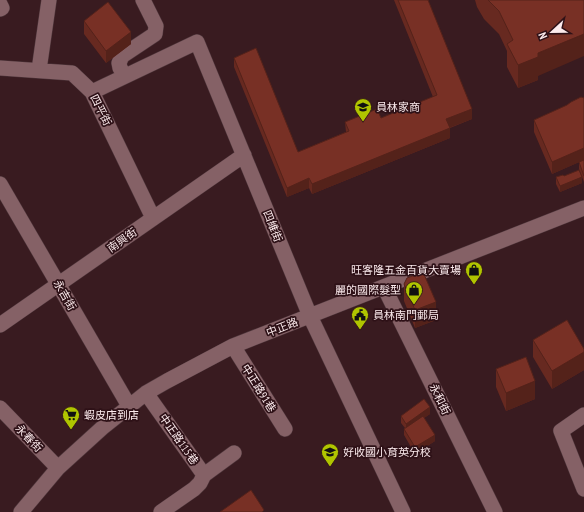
<svg xmlns="http://www.w3.org/2000/svg" width="584" height="512" font-family="'PT Sans Narrow','Noto Sans TC',sans-serif">
<style>
.lines{fill:none;stroke-linecap:round;stroke-linejoin:round}
.minor-casing{stroke:#4f373c;stroke-width:16}
.minor{stroke:#856166;stroke-width:15}
.wall{fill:#672920}
.shaded-wall{fill:#54221a}
.building{fill:#783025;stroke:#54221a}
.labels{text-anchor:middle;stroke-width:3.5;stroke-linejoin:round;paint-order:stroke}
.poi-label{font-size:11px;fill:#fcebed;stroke:#2e1117;text-anchor:start}
.street-label{font-size:11px;fill:#fcebed;stroke:#2e1117}
</style>
<rect width="100%" height="100%" fill="#391b20"/>
<g class="lines">
<!-- minor casing -->
<g class="minor-casing">
<path id="minor" d="M0,4L2,8L0,9
M0,68L72,73L92,92L153,218
M39,70L49,0
M125,76L120,68L119,63L122,56L155,34L156,26L143,0
M92,92L197,42L310,316L403,512
M0,184L129,406
M384,287L495,512
M0,325L244,155
M233,346L285,429
M146,393L204,475L234,453
M0,408L58,468
M584,415L561,431L584,489
M21,512L58,468L102,428L146,393L167,381L233,346L584,208
M161,512L194,489L200,483L204,475"/>
</g>
<!-- minor -->
<use href="#minor" class="minor"/>
</g>
<!-- wall -->
<path class="wall" d="M394,0H428L472,119L450,128V138L312,194L309,188L287,197L234,67V58L298,152L346,132L345,122L381,118L433,97Z
M475,0H584L538,76V80L518,88L507,67V51L499,34L484,19L477,7Z
M84,21L131,44L106,63L84,34Z
M584,98V182L579,169V162L552,174L534,132V120Z
M564,176L582,183L560,192L556,184V177Z
M404,284L436,320L415,328L404,301Z
M533,340L584,349V370L552,389L533,357Z
M496,369L535,399L506,411L496,387Z
M430,414L424,418L435,441L415,454L404,435V429L405,428L401,423V416Z"/>
<!-- shaded-wall -->
<path class="shaded-wall" d="M131,32V44L106,63V51Z
M584,34V56L538,76V80L518,88V65L538,53Z
M472,109V119L446,129V119Z
M450,128V138L312,194V184Z
M584,148V160L552,174V162Z
M582,177V183L560,192V186Z
M309,178V188L287,197V188Z
M436,302V320L415,328V310Z
M584,352V370L552,389V371Z
M535,381V399L506,411V393Z
M430,407V414L406,430V424Z
M435,435V441L415,454V447Z"/>
<!-- building -->
<path class="building" d="M398,0H428L472,109L446,119L450,128L312,184L309,178L287,188L234,58L256,48L298,152L349,131L345,122L377,109L381,118L437,95Z
M488,0H584V34L538,53V57L518,65L507,44L513,40L499,11Z
M108,2L131,32L106,51L84,21Z
M581,97L584,98V148L552,162L534,120L567,105L571,102Z
M584,160V176L579,162Z
M579,170L582,177L560,186L556,177L563,175L564,176Z
M423,272L436,302L415,310L404,284L407,278Z
M567,320L584,349V352L552,371L533,340Z
M526,357L535,381L506,393L496,369Z
M424,399L430,407L406,424L401,416Z
M423,416L435,435L415,447L404,429Z
M251,490L264,510L262,512H220Z"/>
<!-- icons -->
<defs>
<g id="school-pin" transform="scale(0.9)"><path d="M0 17L-7.5 6A9.5 9.5 0 1 1 7.5 6Z" fill="#b0c500" stroke="#2e1117"/><path d="M0-5L7-2L0 1L-7-2ZM-4 1L0 2.5L4 1V4Q0 6-4 4Z" fill="#111"/></g>
<g id="shop-pin" transform="scale(0.9)"><path d="M0 17L-7.5 6A9.5 9.5 0 1 1 7.5 6Z" fill="#b0c500" stroke="#2e1117"/><path d="M-5-2.5h2.3a2.7 3.5 0 0 1 5.4 0H5L5.5 6h-11ZM-1.5-2.5h3a1.5 2.3 0 0 0-3 0Z" fill="#111"/></g>
<g id="civic-pin" transform="scale(0.9)"><path d="M0 17L-7.5 6A9.5 9.5 0 1 1 7.5 6Z" fill="#b0c500" stroke="#2e1117"/><path d="M-.6-6.5H3V-4.5H.6V-3L4-1V1h2V6H-6V1h2V-1L-.6-3ZM-1.2 2.5V6h2.4V2.5Z" fill="#111"/></g>
<g id="supermarket-pin" transform="scale(0.9)"><path d="M0 17L-7.5 6A9.5 9.5 0 1 1 7.5 6Z" fill="#b0c500" stroke="#2e1117"/><path d="M-6-5.5h2.5l.6 2H6L4.5 2H-2.5L-4.4-4H-6ZM-1.5 3.2a1.3 1.3 0 1 0 .1 0ZM3 3.2a1.3 1.3 0 1 0 .1 0Z" fill="#111"/></g>
</defs>
<g fill-rule="evenodd">
<use href="#school-pin" x="363" y="107"/>
<use href="#shop-pin" x="474" y="270"/>
<use href="#shop-pin" x="414" y="290"/>
<use href="#civic-pin" x="360" y="315"/>
<use href="#supermarket-pin" x="71" y="415"/>
<use href="#school-pin" x="330" y="452"/>
</g>
<g class="labels">
<!-- poi labels -->
<g class="poi-label">
<text x="376" y="111">員林家商</text>
<text x="461" y="274" text-anchor="end">旺客隆五金百貨大賣場</text>
<text x="401" y="294" text-anchor="end">麗的國際髮型</text>
<text x="373" y="319">員林南門郵局</text>
<text x="84" y="419">蝦皮店到店</text>
<text x="343" y="456">好收國小育英分校</text>
</g>
<!-- street labels -->
<g class="street-label">
<text transform="translate(101 110) rotate(63)" y="4">四平街</text>
<text transform="translate(273 226) rotate(68)" y="4">四維街</text>
<text transform="translate(122 240) rotate(-35)" y="4">南興街</text>
<text transform="translate(65 295) rotate(60)" y="4">永吉街</text>
<text transform="translate(282 327) rotate(-21)" y="4">中正路</text>
<text transform="translate(259 388) rotate(58)" y="4">中正路91巷</text>
<text transform="translate(440 399) rotate(64)" y="4">永和街</text>
<text transform="translate(29 438) rotate(46)" y="4">永春街</text>
<text transform="translate(179 439) rotate(55)" y="4">中正路115巷</text>
</g>
</g>
<!-- north arrow -->
<g transform="translate(552 32) rotate(248)" stroke="#2e1117" stroke-width="3" paint-order="stroke">
<path d="M0-3L7 15L0 10L-7 15Z" fill="#fcebed"/>
<text y="-6" font-size="11" font-weight="bold" text-anchor="middle" fill="#fcebed">N</text>
</g>
</svg>
